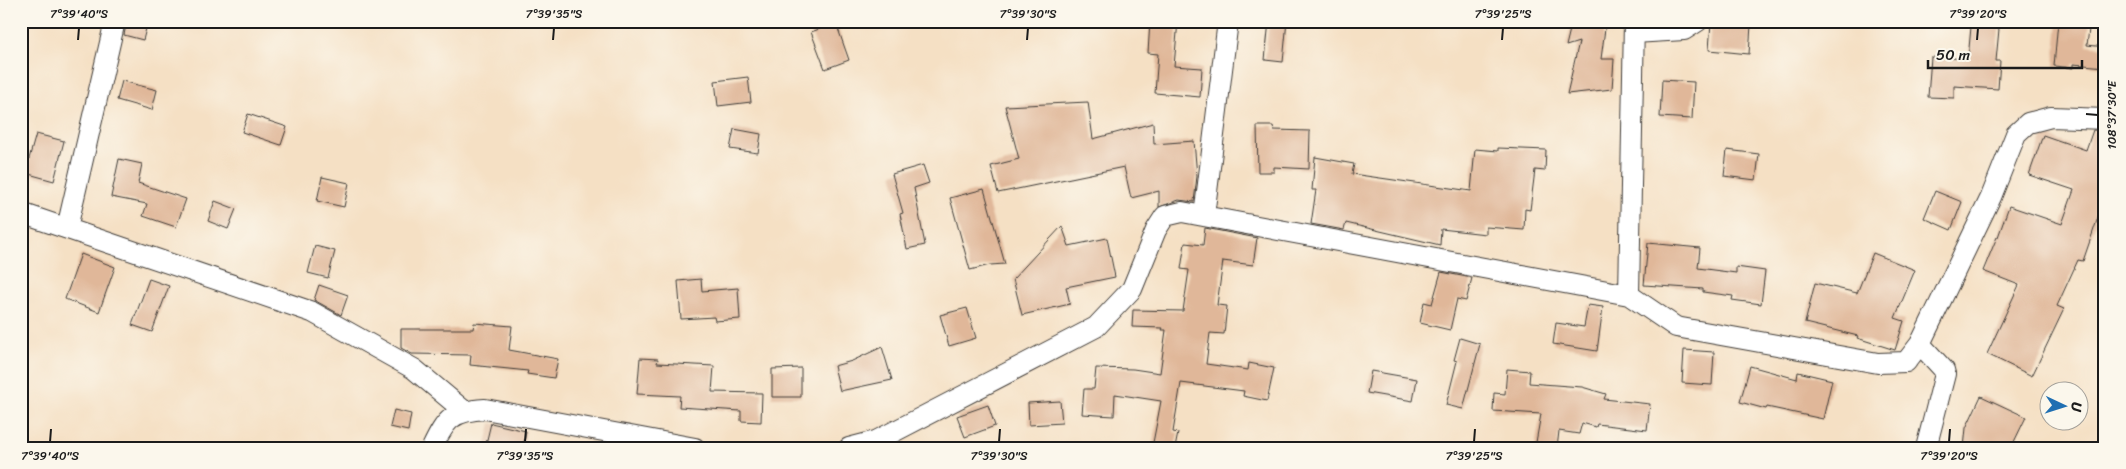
<svg xmlns="http://www.w3.org/2000/svg" width="2126" height="469" font-family="Sriracha,sans-serif">
<style>
.building{fill:#e0b799}
.lines{fill:none;stroke-linecap:round;stroke-linejoin:round}
.street-casing{stroke:#3d3935;stroke-width:22}
.street{stroke:#fff;stroke-width:20}
.ticks{fill:none;stroke:#1c1c1c;stroke-width:2}
.neatline{fill:none;stroke:#1c1c1c;stroke-width:2}
.ticks-label{font-size:12px;text-anchor:middle;fill:#1c1c1c}
</style>
<rect width="100%" height="100%" fill="#fbf7ec"/>
<filter id="ink" filterUnits="userSpaceOnUse"><feTurbulence type="fractalNoise" baseFrequency=".02" numOctaves="2"/><feDisplacementMap in="SourceGraphic" scale="10" xChannelSelector="R" yChannelSelector="G"/><feConvolveMatrix kernelMatrix="1 2 1 2 8 2 1 2 1" color-interpolation-filters="sRGB"/></filter>
<filter id="wash" filterUnits="userSpaceOnUse"><feTurbulence type="fractalNoise" baseFrequency=".0096" numOctaves="4" result="noise"/><feDisplacementMap in="SourceGraphic" scale="20" xChannelSelector="R" yChannelSelector="G"/><feGaussianBlur stdDeviation="1.12" result="paint"/><feColorMatrix in="noise" values="0 0 0 0 0 0 0 0 0 0 0 0 0 0 0 0 0 1.4 0 .05"/><feComposite in="paint" operator="in"/></filter>
<g filter="url(#wash)">
<rect width="100%" height="100%" fill="#f5e0c4"/>
<g id="blocks">
<!-- building -->
<path class="building" d="M127,21H148L143,40L124,35Z
M1150,21H1178L1174,66L1202,68L1200,97L1155,93L1158,54L1148,53Z
M1269,21H1287L1283,62L1265,60Z
M1572,21H1606L1601,59H1614L1612,89L1567,94L1579,42L1566,46Z
M2058,21H2090L2087,45L2105,47V67L2073,64V68L2054,66Z
M1711,22L1751,25L1749,54L1709,50Z
M836,23L849,60L825,69L811,32Z
M1971,27L1999,29L1996,61H2000L1998,89L1954,86V98L1928,97L1931,57L1968,59Z
M748,77L751,102L718,106L715,81Z
M1662,80L1694,82L1692,119L1660,117Z
M122,81L157,90L152,110L117,100Z
M1088,102L1093,139L1153,123L1154,144L1194,141L1197,176L1194,202L1179,200L1159,207V191L1131,198L1124,167L998,193L991,166L1019,159L1005,106Z
M248,114L287,127L281,145L242,132Z
M1257,126H1273L1274,130L1310,131L1309,169L1274,167V172H1258Z
M734,129L761,134L758,153L730,149Z
M2093,130L2105,131V197L2083,261L2078,260L2057,306L2064,309L2032,376L1987,354L2019,285L1983,271L1997,237H1998L2009,206L2062,224L2074,190L2029,175L2043,135L2086,150Z
M36,134L64,141L54,181L25,173Z
M1498,148L1546,150L1545,171L1535,170L1530,210L1525,209L1524,230L1486,227V234L1441,229L1440,245L1346,223L1344,230L1311,224L1316,190H1312L1315,157L1354,164L1352,174L1471,191L1475,149L1498,151Z
M1727,150L1759,154L1756,180L1724,176Z
M119,159L142,164L138,183L186,199L176,227L143,216L147,204L111,197Z
M923,165L929,183L914,188L925,245L907,249L900,214L903,213L892,174Z
M322,177L349,183L344,207L317,201Z
M984,189L1005,264L990,265L970,270L950,198Z
M1935,191L1962,202L1951,230L1924,218Z
M215,201L236,209L228,229L208,221Z
M1062,226L1069,246L1107,238L1115,277L1066,287L1070,304L1022,315L1013,279Z
M1205,228L1257,238L1253,265L1223,261L1217,305L1227,306L1224,334L1210,333L1206,364L1248,370L1249,363L1274,368L1267,401L1243,396L1244,391L1181,383L1173,432L1178,433L1175,448H1152L1161,401L1115,394L1114,416L1082,414L1084,389H1094L1096,368L1133,369L1160,373L1166,330H1162L1163,328L1132,327L1133,310L1183,311L1189,270L1181,269L1185,243L1203,245Z
M1648,243L1700,248L1698,268L1736,273V267L1765,271L1761,304L1732,300L1733,296L1703,292V289L1644,285Z
M315,246L335,251L328,278L308,273Z
M1873,253L1915,270L1895,318L1904,321L1895,350L1857,338L1858,336L1805,323L1815,283L1857,293Z
M81,254L115,267L99,312L65,299Z
M1441,272L1472,278L1466,301L1457,299L1450,330L1420,323L1424,302L1432,304Z
M149,279L169,286L152,332L132,325Z
M701,279L702,291L738,288L740,319L715,321L714,317L681,319L678,281Z
M319,285L348,295L341,315L314,300Z
M1588,305L1603,307L1597,351L1553,344L1556,323L1584,327Z
M967,308L976,338L949,346L940,315Z
M474,323L512,326L509,350L558,359L554,378L527,374L528,371L470,365L471,355L412,354L401,348V329H473Z
M1460,338L1480,344L1463,409L1446,405L1457,361L1454,360Z
M882,347L892,380L840,391L834,366L852,361Z
M1684,350L1714,352L1712,385L1682,383Z
M640,358L658,359L657,363L714,366L712,392L762,393L761,422L741,421V411L679,407L680,396L637,394Z
M1750,366L1797,379L1798,372L1832,380L1823,419L1767,407L1766,409L1740,402Z
M801,368V397H772V369Z
M1507,369L1530,371L1529,383L1582,387L1606,394L1604,399L1650,404L1647,430L1597,424L1596,427L1582,423L1579,434L1559,431L1557,448H1535L1541,414L1493,411L1494,393L1505,394Z
M1371,371L1417,379L1413,401L1367,393Z
M1981,396L2026,417L2011,448H1964L1966,428Z
M1060,401L1062,423L1029,425L1028,403Z
M988,405L995,426L965,437L957,416Z
M394,410L411,414L408,431L390,427Z
M491,423L526,431L523,448H485Z"/>
</g>
</g>
<g filter="url(#ink)">
<use href="#blocks" fill-opacity="0" stroke="#3d3935" stroke-width="1"/>
<g class="lines">
<!-- street casing -->
<g class="street-casing">
<path id="street" d="M1634,33L1684,30L1698,21
M21,213L312,312L414,369L463,410
M1204,216L1228,21
M67,228L115,21
M1629,295L1634,21
M1920,344L1944,370L1945,374L1926,448
M432,448C446,419 452,411 485,409L695,448
M849,448L876,441L1096,327L1132,289L1156,230L1165,216L1182,212L1629,295L1676,327L1878,363L1906,362L1920,344L1991,197L2016,134L2028,123L2051,117L2105,119"/>
</g>
<!-- street -->
<use href="#street" class="street"/>
</g>
</g>
<!-- ticks -->
<path class="ticks" d="M78,40L79,28M553,40L554,28M1027,40L1028,28M1502,40L1503,28M1977,40L1978,28M2086,114L2098,115M50,442L51,429M525,442L526,429M999,442L1000,429M1474,442L1475,429M1949,442L1950,429"/>
<!-- margin -->
<rect width="2126" height="469" fill="none" stroke="#fbf7ec" stroke-width="55"/>
<!-- north arrow -->
<g transform="translate(2064 406) rotate(94)"><circle r="24" fill="#fbf7ec" stroke="#a29f99"/>
<path d="M0-4L9 19L0 12L-9 19Z" fill="#1f6fb2"/>
<text y="-8" font-size="14" font-weight="bold" text-anchor="middle" fill="#1c1c1c">U</text>
</g>
<!-- scale -->
<path d="M1928 60v8h154v-8" fill="none" stroke="#1c1c1c" stroke-width="2.5"/>
<text x="1936" y="60" font-size="15" fill="#1c1c1c" stroke="#fbf7ec" stroke-width="4" paint-order="stroke">50 m</text>
<rect x="28" y="28" width="2070" height="414" class="neatline"/>
<g class="ticks-label">
<text x="79" y="18">7°39'40"S</text>
<text x="554" y="18">7°39'35"S</text>
<text x="1028" y="18">7°39'30"S</text>
<text x="1503" y="18">7°39'25"S</text>
<text x="1978" y="18">7°39'20"S</text>
<text transform="translate(2112 115) rotate(-90)" y="4">108°37'30"E</text>
<text x="50" y="460">7°39'40"S</text>
<text x="525" y="460">7°39'35"S</text>
<text x="999" y="460">7°39'30"S</text>
<text x="1474" y="460">7°39'25"S</text>
<text x="1949" y="460">7°39'20"S</text>
</g>
</svg>
